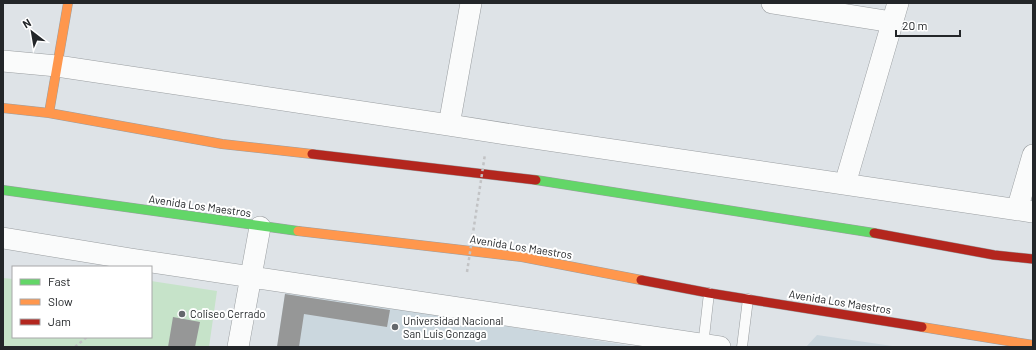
<svg xmlns="http://www.w3.org/2000/svg" width="1036" height="350" font-family="Barlow,sans-serif">
<style>
.built{fill:#cbd7de}
.green{fill:#c6e3c9}
.building{fill:#969797}
.lines{fill:none;stroke-linecap:round;stroke-linejoin:round}
.lane-casing{stroke:#9a9ea1;stroke-width:11}
.street-casing{stroke:#9a9ea1;stroke-width:22}
.fast-casing{stroke:#9a9ea1;stroke-width:10}
.slow-casing{stroke:#9a9ea1;stroke-width:10}
.jam-casing{stroke:#9a9ea1;stroke-width:10}
.path{stroke:#c2c3c5;stroke-width:2.5;stroke-dasharray:3 3;stroke-linecap:butt}
.lane{stroke:#fafbfb;stroke-width:10}
.street{stroke:#fafbfb;stroke-width:21}
.fast{stroke:#63d668;stroke-width:9}
.slow{stroke:#ff974d;stroke-width:9}
.jam{stroke:#b3261e;stroke-width:9}
.path-bridge{stroke:#c2c3c5;stroke-width:2.5;stroke-dasharray:3 3;stroke-linecap:butt}
.poi-dot{fill:#64686c;stroke:#fff;stroke-width:1.5}
.labels{text-anchor:middle;stroke-width:4;stroke-linejoin:round;paint-order:stroke}
.street-label{font-size:11px;fill:#232629;stroke:#fff}
.poi-label{font-size:11px;fill:#232629;stroke:#fff;text-anchor:start}
</style>
<rect width="100%" height="100%" fill="#dee3e7"/>
<!-- built -->
<path class="built" d="M285,293L390,308L638,347H277Z
M817,335L899,347H806Z"/>
<!-- green -->
<path class="green" d="M3,278L13,279V337H151V281L217,291L209,347H3Z"/>
<!-- building -->
<path class="building" d="M285,294L390,310L387,327L304,314L299,347H277Z
M173,317L200,322L195,347H168Z"/>
<g class="lines">
<!-- lane casing -->
<g class="lane-casing">
<path id="lane" d="M703,346L709,293
M742,347L748,299"/>
</g>
<!-- street casing -->
<g class="street-casing">
<path id="street" d="M772,3L892,22
M3,61L57,66L449,125L526,137L1033,212
M449,125L471,3
M845,184L898,3
M1017,210L1033,155
M3,238L131,259L720,347
M238,347L260,227"/>
</g>
<!-- fast casing -->
<g class="fast-casing">
<path id="fast" d="M536,180L874,233
M3,190L298,231"/>
</g>
<!-- slow casing -->
<g class="slow-casing">
<path id="slow" d="M3,108L49,113L222,144L312,154
M49,113L68,3
M298,231L522,257L641,280
M922,327L1033,345"/>
</g>
<!-- jam casing -->
<g class="jam-casing">
<path id="jam" d="M312,154L536,180
M874,233L994,255L1033,259
M641,280L709,293L922,327"/>
</g>
<!-- path -->
<path class="path" d="M75,347L87,337"/>
<!-- lane -->
<use href="#lane" class="lane"/>
<!-- street -->
<use href="#street" class="street"/>
<!-- fast -->
<use href="#fast" class="fast"/>
<!-- slow -->
<use href="#slow" class="slow"/>
<!-- jam -->
<use href="#jam" class="jam"/>
<!-- path-bridge -->
<path class="path-bridge" d="M467,272L485,154"/>
</g>
<!-- markers -->
<g class="poi-dot">
<circle cx="182" cy="314" r="4"/>
<circle cx="395" cy="327" r="4"/>
</g>
<g class="labels">
<!-- street labels -->
<g class="street-label">
<text transform="translate(200 206) rotate(8)" y="4">Avenida Los Maestros</text>
<text transform="translate(521 247) rotate(9)" y="4">Avenida Los Maestros</text>
<text transform="translate(840 302) rotate(9)" y="4">Avenida Los Maestros</text>
</g>
<!-- poi labels -->
<g class="poi-label">
<text x="190" y="318">Coliseo Cerrado</text>
<text x="403" y="325">Universidad Nacional<tspan x="403" dy="13">San Luis Gonzaga</tspan></text>
</g>
</g>
<!-- border -->
<rect width="1036" height="350" fill="none" stroke="#232629" stroke-width="8"/>
<!-- legend -->
<rect x="12" y="266" width="140" height="72" fill="#ffffff" stroke="#a7a8a9"/>
<rect x="20" y="279" width="20" height="6" fill="#63d668" stroke="#a7a8a9"/>
<text x="48" y="286" font-size="12" fill="#232629">Fast</text>
<rect x="20" y="299" width="20" height="6" fill="#ff974d" stroke="#a7a8a9"/>
<text x="48" y="306" font-size="12" fill="#232629">Slow</text>
<rect x="20" y="319" width="20" height="6" fill="#b3261e" stroke="#a7a8a9"/>
<text x="48" y="326" font-size="12" fill="#232629">Jam</text>
<!-- north arrow -->
<g transform="translate(32 32) rotate(329)" stroke="#ffffff" stroke-width="3" paint-order="stroke">
<path d="M0-3L7 15L0 10L-7 15Z" fill="#232629"/>
<text y="-6" font-size="11" font-weight="bold" text-anchor="middle" fill="#232629">N</text>
</g>
<!-- scale -->
<path d="M896 30v6h64v-6" fill="none" stroke="#232629" stroke-width="2"/>
<text x="902" y="30" font-size="12" fill="#232629" stroke="#ffffff" stroke-width="3" paint-order="stroke">20 m</text>
</svg>
